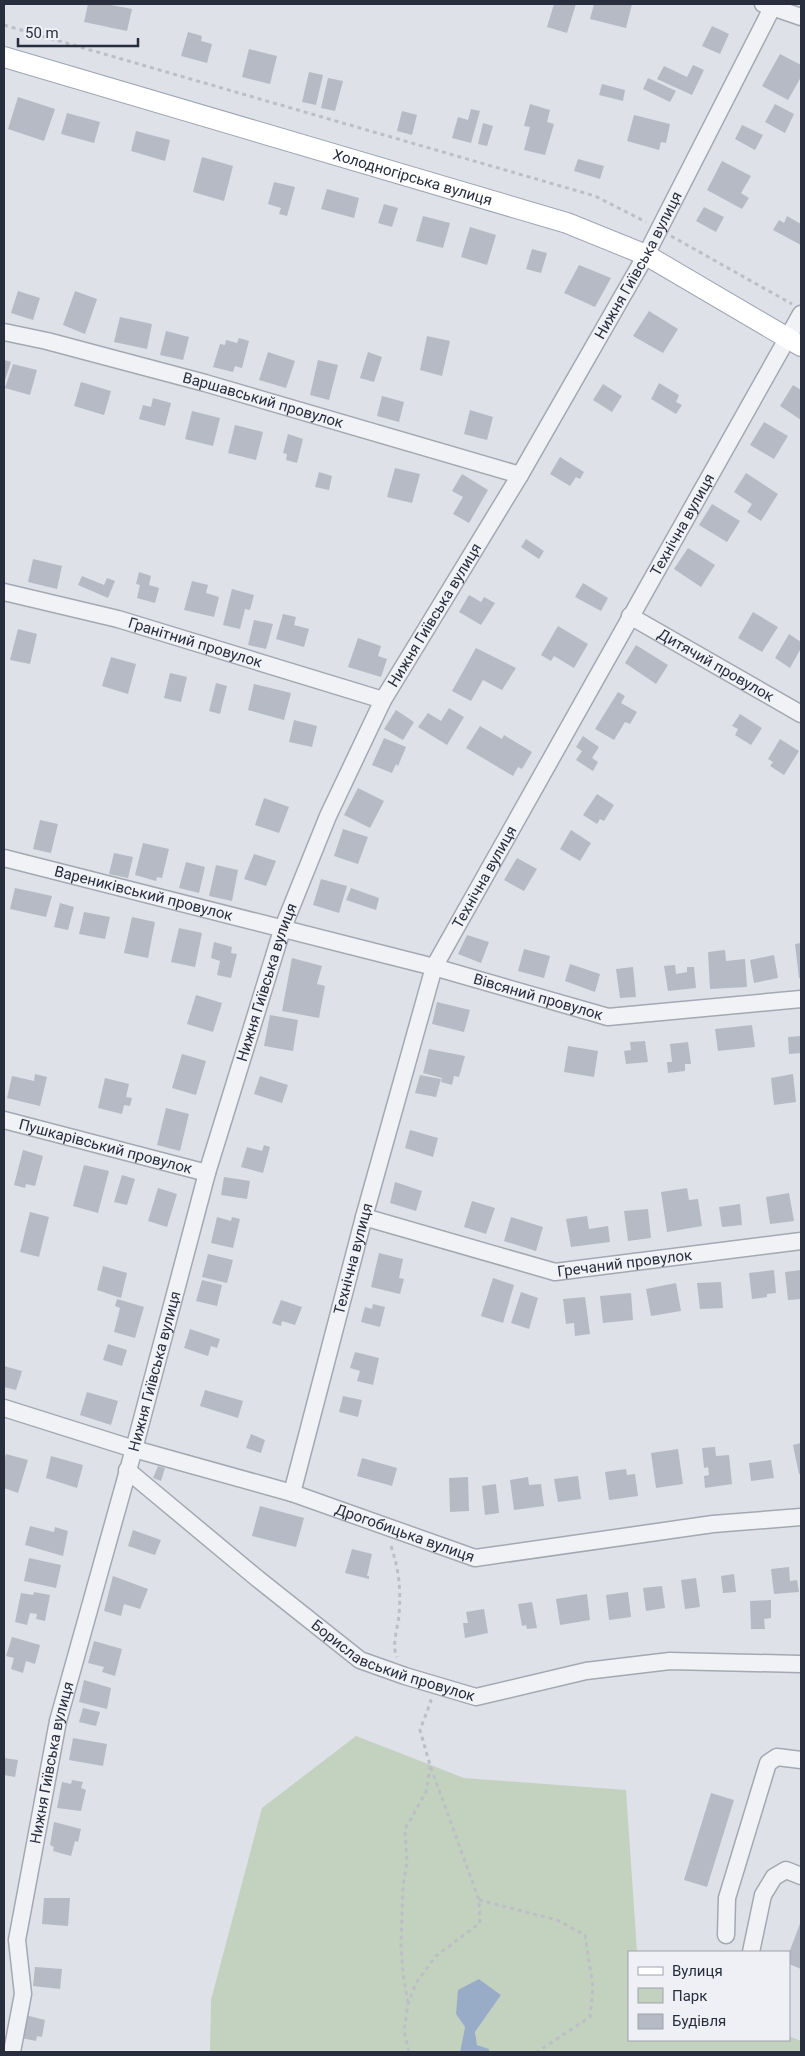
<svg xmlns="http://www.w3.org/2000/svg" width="805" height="2056" font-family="Roboto,sans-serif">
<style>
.green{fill:#c3d1bf}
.water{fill:#99acc7}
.building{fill:#b6bac4}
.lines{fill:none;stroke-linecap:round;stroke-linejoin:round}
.minor-casing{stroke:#a4a8b2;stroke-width:19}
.major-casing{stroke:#9ea5b3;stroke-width:22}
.path{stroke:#bdbfc6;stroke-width:3;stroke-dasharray:4 4;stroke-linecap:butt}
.minor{stroke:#f1f2f6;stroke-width:16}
.major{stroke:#fff;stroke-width:20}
.labels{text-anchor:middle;stroke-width:4;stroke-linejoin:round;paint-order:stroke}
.street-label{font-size:15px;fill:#282e3e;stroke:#eef0f5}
</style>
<rect width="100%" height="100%" fill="#dee1e8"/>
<!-- green -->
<path class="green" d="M356,1736L464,1778L626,1790L637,1952H629V2040H789V2036L801,2041V2052H489L488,2049L477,2045L475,2032L501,1995L479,1979L456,2014L465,2027L460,2052H210L211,2000L262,1808Z"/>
<!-- water -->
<path class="water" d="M479,1979L501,1995L475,2032L477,2045L489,2049V2052H460L465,2027L456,2014L458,1990Z"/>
<!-- building -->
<path class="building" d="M88,4H106L132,9L127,31L84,22Z
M554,4H576L567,33L547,27Z
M594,4H632L626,28L590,19Z
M712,26L729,34L720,54L702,46Z
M188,32L202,36L201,41L212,44L207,63L181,56Z
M249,49L277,56L270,84L242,77Z
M780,54L801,65V77L788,100L762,86Z
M693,65L704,70L692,95L657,79L664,66L687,77Z
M309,72L323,75L316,105L302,102Z
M328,78L343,81L335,111L321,108Z
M648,78L676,91L670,102L643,89Z
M602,84L625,90L623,101L599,95Z
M18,97L55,109L44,141L8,129Z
M530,104L550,110L547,122L554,124L545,155L524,150L530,127L524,126Z
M775,104L794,114L785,133L765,122Z
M471,109L480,111L471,143L452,138L458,117L468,120Z
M402,111L417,115L412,135L397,131Z
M67,113L100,122L94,143L61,134Z
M634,115L670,124L666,143L661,142L659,150L627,141Z
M483,123L493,126L487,146L478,144Z
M742,125L763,135L755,150L735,139Z
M136,131L170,140L165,161L131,151Z
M202,157L233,166L224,201L193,192Z
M578,159L604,166L600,179L574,171Z
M722,161L751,176L741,193L749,198L742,209L707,190Z
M274,182L295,187L287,216L279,214L281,208L268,204Z
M327,189L359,198L354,218L321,209Z
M384,204L398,208L392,227L378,223Z
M704,207L724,217L716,232L696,221Z
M423,216L450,223L443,248L416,241Z
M787,216L801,224V245L773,230L779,220L784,223Z
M470,227L496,235L487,265L461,257Z
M532,249L547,253L541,273L526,269Z
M579,265L611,278L595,307L564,293Z
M18,291L40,298L33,320L11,313Z
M75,291L97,299L85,334L63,325Z
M649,311L678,329L663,353L633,336Z
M120,317L152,324L147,349L114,342Z
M166,331L189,337L183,360L160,355Z
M427,336L450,341L442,376L420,370Z
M239,338L249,341L242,368L235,366L233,372L213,367L220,344L225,345L226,340L237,343Z
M268,352L295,361L286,388L259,380Z
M368,352L382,357L374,382L360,378Z
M4,360L11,362L4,383Z
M318,360L338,365L329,400L310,395Z
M13,364L37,370L30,395L5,388Z
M81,382L111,391L104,415L74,406Z
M659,383L679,395L676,402L682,405L676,414L651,399Z
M603,384L622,396L612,412L593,400Z
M793,385L801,390V420L780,406Z
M382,396L404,402L399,422L377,416Z
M153,398L171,403L165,426L139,419L143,405L151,407Z
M470,410L493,417L487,440L464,434Z
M192,411L220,418L213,446L185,439Z
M764,422L788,436L774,459L750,445Z
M235,425L263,432L256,460L228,453Z
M288,434L303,439L297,463L286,460L287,454L283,453Z
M560,457L584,472L580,479L576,477L570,486L550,474Z
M395,468L420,474L412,503L387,497Z
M319,472L332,476L329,490L315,487Z
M746,473L778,494L761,521L747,512L752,504L734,492Z
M462,474L488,490L469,523L453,514L463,497L452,491Z
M712,504L740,521L727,542L699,525Z
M526,539L544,551L539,559L521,547Z
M688,548L715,565L701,587L674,569Z
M33,559L62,566L57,589L28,582Z
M139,572L151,576L149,585L159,588L155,603L137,598L140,585L136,584Z
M82,576L104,585L107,578L115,581L108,598L78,585Z
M192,581L208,585L206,593L219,597L214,617L184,610Z
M583,583L608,598L601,611L575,597Z
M232,589L254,595L250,610L245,609L240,629L223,625Z
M469,595L481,602L484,597L495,603L481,625L459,612Z
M753,612L778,627L762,652L738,638Z
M283,614L296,617L294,625L309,629L304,647L276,639Z
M254,620L273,624L266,649L248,645Z
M558,626L588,644L574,668L554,656L551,661L541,655Z
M18,629L37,634L30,664L10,660Z
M789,634L801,642V648L790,668L775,658Z
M358,638L381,646L378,656L387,659L381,677L348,667Z
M636,645L668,665L656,684L625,663Z
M476,648L516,668L502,690L483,680L471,701L452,691Z
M111,657L136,664L128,694L102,686Z
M170,673L187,677L181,702L164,698Z
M216,683L227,686L220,714L209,711Z
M254,684L291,693L284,720L248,710Z
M618,692L625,696L621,703L637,712L630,724L625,722L614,740L595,729Z
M449,708L464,717L447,745L418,727L428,713L441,721Z
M396,710L414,722L403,740L384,729Z
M740,714L762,728L751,745L735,735L738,729L732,726Z
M294,720L317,726L312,747L289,742Z
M480,726L502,739L504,735L532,752L522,769L518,767L513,776L466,748Z
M583,736L599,747L592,758L598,762L593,771L576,760L582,751L576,747Z
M384,738L406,747L398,766L396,764L392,773L372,765Z
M780,739L799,751L784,775L770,766L773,762L768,759Z
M358,788L384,801L370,828L344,815Z
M597,794L614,805L604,821L600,819L597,824L583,815Z
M264,798L289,807L279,833L255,825Z
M40,820L58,824L51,853L33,849Z
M343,829L368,837L358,864L334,856Z
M571,830L591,843L580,861L560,849Z
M143,843L169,849L162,878L157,877L156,881L135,875Z
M114,853L133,857L128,878L109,874Z
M254,854L276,861L266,886L244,879Z
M517,858L537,869L524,891L504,880Z
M186,862L205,867L199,893L179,888Z
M216,865L238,870L232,901L209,896Z
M321,879L347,886L339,913L313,905Z
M15,888L52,896L46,917L10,909Z
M351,888L379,898L376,910L346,900Z
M60,903L74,907L68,930L54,927Z
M84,912L110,917L105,939L79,934Z
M132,917L155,922L148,958L124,953Z
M179,928L202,933L195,967L171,962Z
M467,935L489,942L481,963L458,954Z
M214,942L232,947L231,953L237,954L231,978L217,975L220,961L211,958Z
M801,943V978H799L795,944Z
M524,949L550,956L544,978L518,971Z
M725,950L726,961L745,959L747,987L710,989L708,952Z
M774,955L778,978L754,983L750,960Z
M292,958L322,966L317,984L325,986L319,1018L282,1011Z
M570,964L600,974L595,992L565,981Z
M675,965L676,974L687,972V967H694L696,988L668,991L664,966Z
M633,967L636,997L620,998L616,969Z
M196,995L222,1003L213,1032L187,1024Z
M437,1002L470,1010L464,1032L432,1024Z
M270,1015L298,1020L293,1051L264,1046Z
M752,1025L755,1047L718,1051L715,1029Z
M801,1036V1053L789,1054L788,1037Z
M645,1041L648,1062L626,1064L624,1051L631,1050L630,1042Z
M688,1042L691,1064H685V1071L668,1073L667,1062H672L670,1044Z
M568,1046L598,1051L594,1077L564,1072Z
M429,1049L465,1056L459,1077L454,1076L452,1085L441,1082L442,1078L423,1073Z
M182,1054L206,1061L196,1095L172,1088Z
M35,1074L47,1077L40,1106L7,1098L12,1076L34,1081Z
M793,1074L796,1102L774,1105L771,1078Z
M420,1075L441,1079L436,1097L415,1093Z
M260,1076L288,1085L282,1103L254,1094Z
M105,1078L129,1084L126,1097L132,1098L130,1106L124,1105L122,1114L98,1108Z
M166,1108L189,1114L180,1151L157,1145Z
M410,1130L438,1138L433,1157L405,1148Z
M264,1145L270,1147L263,1173L241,1167L247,1147L262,1151Z
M23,1150L43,1156L35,1186L26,1184L25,1188L14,1185Z
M84,1165L109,1171L98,1213L73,1206Z
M122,1175L135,1179L127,1205L114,1202Z
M224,1177L250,1181L247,1199L221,1195Z
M395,1182L422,1191L416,1211L390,1203Z
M158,1188L177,1194L167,1227L148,1221Z
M687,1188L689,1200L698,1199L702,1226L667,1232L661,1192Z
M789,1193L794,1221L770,1224L766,1197Z
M472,1201L495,1208L486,1234L464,1227Z
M740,1204L742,1225L722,1227L719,1207Z
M648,1209L651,1238L628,1241L624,1211Z
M30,1212L49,1217L39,1257L20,1252Z
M587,1216L589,1229L608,1226L610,1242L571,1247L566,1219Z
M217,1217L231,1221L232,1217L240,1219L233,1248L211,1243Z
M511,1217L543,1227L536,1251L504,1241Z
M379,1253L403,1259L399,1278L404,1279L400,1294L371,1287Z
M208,1254L233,1260L227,1283L202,1277Z
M103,1266L127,1273L121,1298L97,1290Z
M774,1270L776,1293L767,1294V1297L752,1299L749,1273Z
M801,1270V1299L788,1300L785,1272Z
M493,1278L514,1285L503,1323L481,1316Z
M202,1280L222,1285L217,1306L196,1301Z
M721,1282L723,1308L700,1309L697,1283Z
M676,1283L681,1311L651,1316L646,1289Z
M521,1292L538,1298L529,1329L511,1323Z
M631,1293L633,1320L603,1323L600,1296Z
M585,1297L590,1334L575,1336L574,1323L566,1324L563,1299Z
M117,1299L144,1307L135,1338L114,1332L120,1308L115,1306Z
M281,1300L302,1307L295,1325L282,1321L281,1326L272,1323Z
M373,1304L385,1307L380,1327L361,1322L365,1307L372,1309Z
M190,1329L220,1339L217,1348L211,1346L208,1356L184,1348Z
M108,1344L127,1350L122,1366L103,1360Z
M355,1352L379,1358L373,1385L357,1381L360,1371L350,1368Z
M4,1366L22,1371L16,1390L4,1387Z
M205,1390L243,1401L238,1418L200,1406Z
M87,1392L118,1401L111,1425L80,1415Z
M343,1396L362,1400L358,1417L339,1412Z
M251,1434L265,1440L261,1453L246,1448Z
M801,1443V1474H799L793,1445Z
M715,1447L716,1456L729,1455L732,1484L705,1488L704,1476L709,1475L708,1467L704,1468L702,1448Z
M678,1449L683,1484L656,1488L651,1453Z
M6,1454L28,1460L18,1493L4,1488V1462Z
M51,1456L83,1465L77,1488L46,1478Z
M362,1458L397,1468L392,1486L357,1476Z
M771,1460L774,1478L751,1481L749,1463Z
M158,1466L165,1468L161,1481L153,1478Z
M626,1469L627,1475L635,1474L638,1496L609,1500L605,1472Z
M578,1476L581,1499L558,1502L554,1479Z
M468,1477L469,1511L450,1512L449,1478Z
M528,1477L529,1485L541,1484L544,1506L514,1510L510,1480Z
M496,1484L499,1513L485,1515L482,1486Z
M260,1506L304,1518L296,1547L252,1536Z
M30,1526L54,1532L55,1527L68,1531L63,1556L25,1545Z
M133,1530L161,1540L155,1555L128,1546Z
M352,1549L372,1554L367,1576H369V1579L345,1573Z
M29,1558L61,1565L56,1588L24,1581Z
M789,1567L790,1581L797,1580L799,1592L774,1594L771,1569Z
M734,1574L736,1592L723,1593L721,1576Z
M113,1576L148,1589L140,1609L124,1604L121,1616L104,1611Z
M696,1578L700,1607L685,1609L681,1580Z
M662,1586L665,1608L646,1611L643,1588Z
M34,1592L50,1595L45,1621L36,1619L37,1614L30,1613L27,1625L15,1622L21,1593L33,1595Z
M628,1592L631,1617L609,1620L606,1595Z
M587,1594L590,1620L560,1625L556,1599Z
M771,1600V1618L764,1619L765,1629H751L750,1601Z
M532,1602L537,1628L527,1629L526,1625L522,1626L518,1604Z
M484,1609L488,1633L465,1638L463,1623H468L466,1612Z
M12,1637L40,1645L35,1664L26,1661L23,1673L11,1669L14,1658L6,1656Z
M94,1641L122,1649L115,1676L102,1672L104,1667L88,1663Z
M84,1680L111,1688L107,1709L79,1702Z
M83,1708L100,1712L96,1726L79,1722Z
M73,1738L107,1744L103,1766L69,1760Z
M4,1758L18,1760L15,1777L4,1775Z
M72,1780L83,1782L81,1788L86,1790L81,1811L57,1808L62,1782L71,1784Z
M711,1793L734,1800L707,1887L684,1880Z
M54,1822L81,1829L78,1842L75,1841L71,1856L53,1851L54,1847L50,1845Z
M44,1898H70L68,1926L42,1924Z
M801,1921V1969L789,1964V1953Z
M35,1967L62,1969L60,1989L33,1986Z
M25,2015L45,2020L42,2037L37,2036L36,2041L21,2038Z"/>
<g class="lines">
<!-- minor casing -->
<g class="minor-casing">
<g id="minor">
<path d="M763,4L801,17"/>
<path id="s1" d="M4,332L47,341L205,383L520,475"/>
<path id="s2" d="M4,592L118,619L383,700"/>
<path id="s3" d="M630,616L801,714"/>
<path id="s4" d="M4,858L434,967L608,1017L801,999"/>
<path id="s5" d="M4,1120L207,1173"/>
<path id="s6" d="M364,1217L555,1272L801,1241"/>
<path id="s7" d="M4,1408L134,1449L292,1493L475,1558L713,1524L801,1517"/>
<path id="s8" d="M127,1470L258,1579L360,1660L405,1676L476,1697L586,1671L670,1661L801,1664"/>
<path id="s9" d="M292,1493L364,1217L434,967L801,314"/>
<path d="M726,1935L727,1898L768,1763L777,1757L801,1760"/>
<path d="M751,1952L763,1895L774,1877L786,1870L801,1876"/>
<path id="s10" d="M12,2052L23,1994L17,1940L58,1721L134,1449L207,1173L282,930L328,816L383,700L520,475L646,255L774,4"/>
</g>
</g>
<!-- major casing -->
<g class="major-casing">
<g id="major">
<path id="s11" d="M4,57L567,223L646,255L801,346"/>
</g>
</g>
<!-- path -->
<path class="path" d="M4,25L595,196L646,222
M671,236L792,304
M391,1546C399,1570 401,1589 399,1615C398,1628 391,1645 397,1657
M479,1900L557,1920L585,1935L593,1987L590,2017L537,2052
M408,2003L403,1974L401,1946L403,1885L407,1862L405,1829L426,1792L430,1766
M409,2052L404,2031L408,2004L416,1983L436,1956L480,1923L479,1900L430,1765L420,1730L431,1701L429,1699"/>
<!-- minor -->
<use href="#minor" class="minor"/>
<!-- major -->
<use href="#major" class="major"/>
</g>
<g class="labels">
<!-- street labels -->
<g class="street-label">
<text dy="5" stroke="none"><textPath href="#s11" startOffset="426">Холодногірська вулиця</textPath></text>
<text dy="5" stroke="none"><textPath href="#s10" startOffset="1914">Нижня Гиївська вулиця</textPath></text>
<text dy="5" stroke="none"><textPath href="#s1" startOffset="268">Варшавський провулок</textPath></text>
<text dy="5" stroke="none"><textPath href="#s9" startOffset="1052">Технічна вулиця</textPath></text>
<text dy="5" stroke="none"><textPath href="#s10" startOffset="1509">Нижня Гиївська вулиця</textPath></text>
<text dy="5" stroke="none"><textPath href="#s2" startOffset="198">Гранітний провулок</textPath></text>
<text dy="5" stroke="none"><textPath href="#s3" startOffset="99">Дитячий провулок</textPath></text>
<text dy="5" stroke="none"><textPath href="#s9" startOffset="648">Технічна вулиця</textPath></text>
<text dy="5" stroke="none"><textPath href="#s4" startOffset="144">Варениківський провулок</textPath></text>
<text dy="5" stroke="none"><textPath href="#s10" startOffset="1104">Нижня Гиївська вулиця</textPath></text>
<text dy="5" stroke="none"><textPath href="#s4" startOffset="552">Вівсяний провулок</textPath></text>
<text dy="5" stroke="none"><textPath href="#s5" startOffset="105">Пушкарівський провулок</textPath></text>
<text dy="5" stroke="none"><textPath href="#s9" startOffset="242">Технічна вулиця</textPath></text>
<text dy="5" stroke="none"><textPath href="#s6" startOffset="269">Гречаний провулок</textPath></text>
<text dy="5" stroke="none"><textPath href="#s10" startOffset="699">Нижня Гиївська вулиця</textPath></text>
<text dy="5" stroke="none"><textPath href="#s7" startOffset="420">Дрогобицька вулиця</textPath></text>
<text dy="5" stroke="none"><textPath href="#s8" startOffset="331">Бориславський провулок</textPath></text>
<text dy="5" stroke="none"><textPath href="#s10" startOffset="294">Нижня Гиївська вулиця</textPath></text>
</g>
</g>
<!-- border -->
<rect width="805" height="2056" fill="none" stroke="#282e3e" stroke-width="10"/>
<!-- legend -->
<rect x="628" y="1951" width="162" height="90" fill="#eef0f5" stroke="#9fa2ac"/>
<rect x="638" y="1967" width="25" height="8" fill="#ffffff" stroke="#9fa2ac"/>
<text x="672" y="1976" font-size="15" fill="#282e3e">Вулиця</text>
<rect x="638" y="1988" width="25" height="15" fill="#c3d1bf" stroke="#9fa2ac"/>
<text x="672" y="2001" font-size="15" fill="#282e3e">Парк</text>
<rect x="638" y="2014" width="25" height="15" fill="#b6bac4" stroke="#9fa2ac"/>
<text x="672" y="2026" font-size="15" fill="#282e3e">Будівля</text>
<!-- scale -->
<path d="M18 38v8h120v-8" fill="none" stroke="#282e3e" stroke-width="2.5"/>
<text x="25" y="38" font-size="15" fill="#282e3e" stroke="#eef0f5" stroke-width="4" paint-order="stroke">50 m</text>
</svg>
